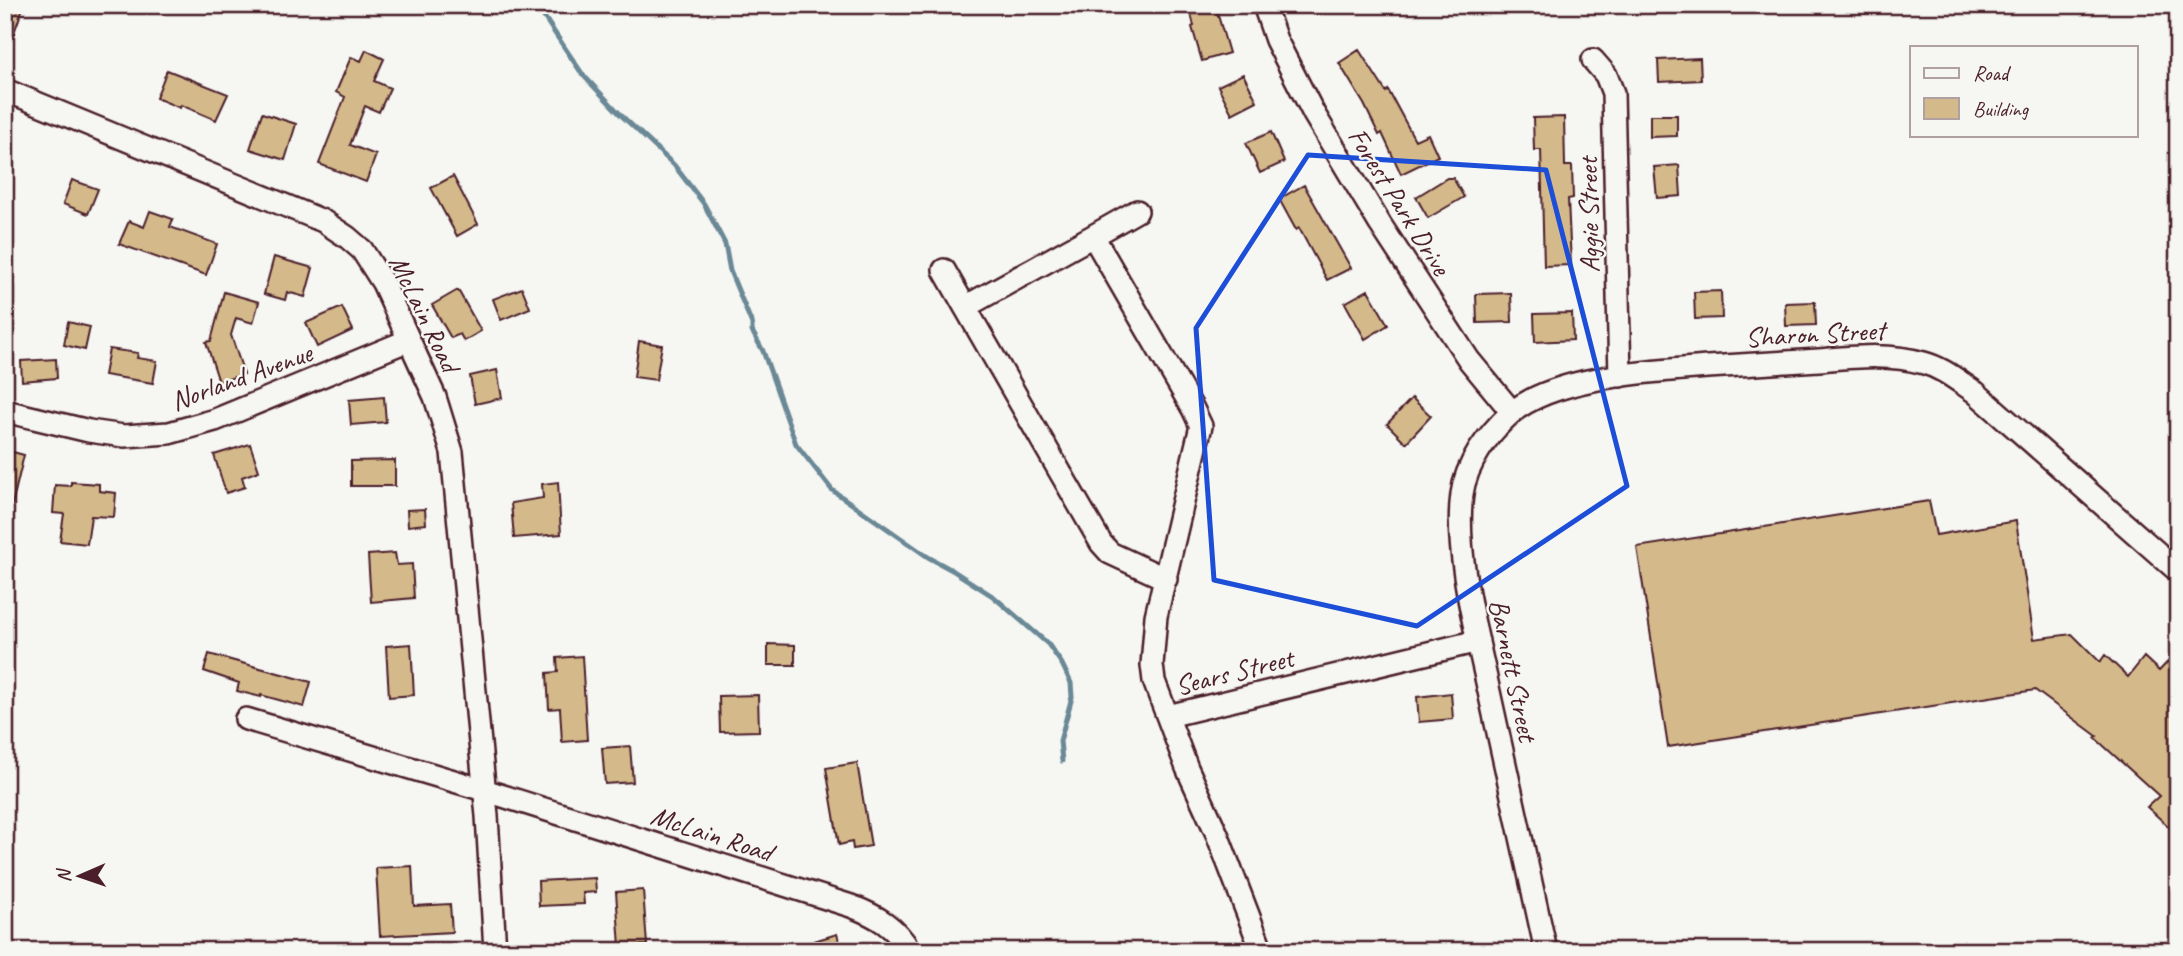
<svg xmlns="http://www.w3.org/2000/svg" width="2183" height="956" font-family="Caveat,sans-serif">
<style>
.lines{fill:none;stroke-linecap:round;stroke-linejoin:round}
.stream{stroke:#6a8896;stroke-width:5}
.building{fill:#d4ba8a;stroke:#4a1f2b;stroke-width:2}
.minor-casing{stroke:#4a1f2b;stroke-width:26}
.minor{stroke:#f6f6f2;stroke-width:21}
.marked{fill:none;stroke:#1d4ed8;stroke-width:5;stroke-linejoin:round}
.labels{text-anchor:middle;stroke-width:5;stroke-linejoin:round;paint-order:stroke}
.street-label{font-size:28px;fill:#4a1f2b;stroke:#f6f6f2}
</style>
<rect width="100%" height="100%" fill="#f6f6f2"/>
<filter id="ink" filterUnits="userSpaceOnUse"><feTurbulence type="fractalNoise" baseFrequency=".0143" numOctaves="2"/><feDisplacementMap in="SourceGraphic" scale="14" xChannelSelector="R" yChannelSelector="G"/><feConvolveMatrix kernelMatrix="1 2 1 2 8 2 1 2 1" color-interpolation-filters="sRGB"/></filter>
<g filter="url(#ink)">
<g class="lines">
<!-- stream -->
<path class="stream" d="M536,5L583,75L622,116L674,165L704,204L725,244L730,271L752,324V331L763,351L796,444L832,490L928,557L952,570L994,597L1048,644L1062,664L1071,683L1072,697L1060,741L1062,761"/>
</g>
<!-- building -->
<path class="building" d="M5,5H24L7,52H5Z
M1189,5H1215L1229,53L1202,61L1192,27L1194,26Z
M366,50L384,59L374,81L390,88L379,112L365,106L350,145L376,155L366,182L319,164L345,97L336,92L351,57L361,61Z
M1359,50L1386,92L1388,90L1415,140L1428,134L1438,156L1401,174L1382,133L1379,135L1364,104L1339,63Z
M1700,58L1701,80L1659,82L1658,60Z
M167,70L228,94L216,120L181,105L180,108L156,98Z
M1243,74L1257,101L1232,114L1218,86Z
M262,113L296,124L285,160L250,149Z
M1650,115H1677V136L1650,137Z
M1564,117L1565,166H1572L1573,198L1568,199L1571,265L1544,266L1541,150H1534L1533,118Z
M1271,132L1284,162L1260,173L1246,143Z
M1679,165L1681,196L1657,198L1654,167Z
M453,176L478,224L457,236L431,188Z
M1447,178H1453L1464,197L1428,218L1416,197Z
M72,180L98,189L88,214L63,204Z
M1304,185L1351,268L1327,280L1299,228L1296,230L1279,199Z
M150,211L173,219L170,227L217,244L206,275L119,244L129,221L144,227Z
M274,257L313,268L305,297L287,292L285,300L264,294Z
M522,288L530,308L501,320L493,299Z
M458,290L481,331L464,341L460,334L451,338L432,305Z
M1368,290L1388,325L1365,339L1345,303Z
M1721,291L1722,318L1695,319L1694,292Z
M224,292L259,302L253,323L236,318L231,335L244,374L219,382L206,342L211,341Z
M1511,293L1512,322L1477,323L1476,294Z
M1815,302L1816,325L1786,326L1785,303Z
M342,307L353,330L317,347L306,323Z
M1572,313L1573,340L1535,342L1534,314Z
M68,322L90,327L85,350L64,345Z
M639,341L662,345L656,380L634,377Z
M109,349L138,353L137,358L157,361L153,383L104,375Z
M56,359L57,378L22,381L21,361Z
M497,370L502,398L475,404L470,376Z
M384,397L386,422L351,425L349,400Z
M1412,398L1431,416L1406,443L1387,424Z
M250,444L259,471L242,477L245,487L226,493L214,455Z
M9,451L24,455L11,509L5,508V466Z
M395,460V486H351V461Z
M71,482L99,484V491L116,493L114,517L91,516L87,544L60,541L64,514L53,513L55,485L71,486Z
M558,482L561,534L514,538L511,503L543,498L542,484Z
M1929,501L1936,535L2016,521L2034,639L2072,634L2100,662L2105,655L2128,677L2144,657L2159,671L2178,651V835L2147,807L2159,796L2095,738L2097,736L2035,690L1668,747L1637,547Z
M425,509L426,524L408,526L407,510Z
M395,553L397,565L412,564L414,598L371,602L368,555Z
M411,644L414,695L389,697L386,646Z
M768,644L795,645V665H768Z
M209,654L311,682L304,707L261,695V697L237,691L239,683L204,671Z
M582,656L587,740L562,742L560,708L549,709L547,673L558,672L557,658Z
M1451,693L1453,719L1419,722L1417,697Z
M758,695L759,731L720,732L719,696Z
M630,746L633,782L605,784L602,748Z
M857,763L871,846L853,849L852,842L839,845L826,768Z
M412,866L414,906L450,904L452,932L380,936L376,868Z
M595,878L596,892L583,893L584,904L539,906L538,881Z
M643,890L647,945L620,946L616,892Z
M837,934L842,951H795L794,947Z"/>
<g class="lines">
<!-- minor casing -->
<g class="minor-casing">
<path id="minor" d="M1264,5L1276,40L1314,114L1380,224L1469,360L1512,412
M1593,60L1606,75L1613,93L1620,376
M5,90L323,221L347,237L362,250L383,283L435,397L452,452L487,816L495,951
M1093,236L1137,211
M944,270L965,307
M5,411L89,431L124,436L169,433L215,420L409,340
M1166,579L1110,553L1101,543L965,307L1093,236L1193,409L1201,426L1156,616L1152,665L1154,681L1187,768L1217,834L1262,951
M1168,716L1478,641
M246,719L484,790L851,906C877,916 895,926 910,951
M1546,951C1526,863 1507,775 1488,687C1476,631 1454,551 1462,494C1466,464 1488,434 1510,414C1553,376 1653,371 1708,367C1745,365 1782,362 1819,360C1855,357 1889,353 1924,363C1943,368 1958,381 1975,392L2178,571"/>
</g>
<!-- minor -->
<use href="#minor" class="minor"/>
</g>
</g>
<!-- marked area -->
<path class="marked" d="M1308,155L1546,170L1627,486L1417,626L1214,580L1196,328Z"/>
<g class="labels">
<!-- street labels -->
<g class="street-label">
<text transform="translate(1400 201) rotate(58)" y="10">Forest Park Drive</text>
<text transform="translate(1588 215) rotate(-91)" y="10">Aggie Street</text>
<text transform="translate(425 313) rotate(64)" y="10">McLain Road</text>
<text transform="translate(1815 333) rotate(-3)" y="10">Sharon Street</text>
<text transform="translate(241 376) rotate(-20)" y="10">Norland Avenue</text>
<text transform="translate(1514 670) rotate(78)" y="10">Barnett Street</text>
<text transform="translate(1234 671) rotate(-14)" y="10">Sears Street</text>
<text transform="translate(712 833) rotate(18)" y="10">McLain Road</text>
</g>
</g>
<!-- margin -->
<rect width="2183" height="956" fill="none" stroke="#f6f6f2" stroke-width="28"/>
<rect x="14" y="14" width="2155" height="928" fill="none" stroke="#4a1f2b" stroke-width="2.5" filter="url(#ink)"/>
<!-- legend -->
<rect x="1910" y="46" width="228" height="91" fill="#f6f6f2" stroke="#b1a0a2" stroke-width="2"/>
<rect x="1924" y="68" width="35" height="10" fill="#f6f6f2" stroke="#b1a0a2" stroke-width="2"/>
<text x="1973" y="80" font-size="21" fill="#4a1f2b">Road</text>
<rect x="1924" y="98" width="35" height="21" fill="#d4ba8a" stroke="#b1a0a2" stroke-width="2"/>
<text x="1973" y="116" font-size="21" fill="#4a1f2b">Building</text>
<!-- north arrow -->
<g transform="translate(80 876) rotate(268)" stroke="#f6f6f2" stroke-width="5" paint-order="stroke">
<path d="M0-5L12 26L0 18L-12 26Z" fill="#4a1f2b"/>
<text y="-10" font-size="19" font-weight="bold" text-anchor="middle" fill="#4a1f2b">N</text>
</g>
</svg>
